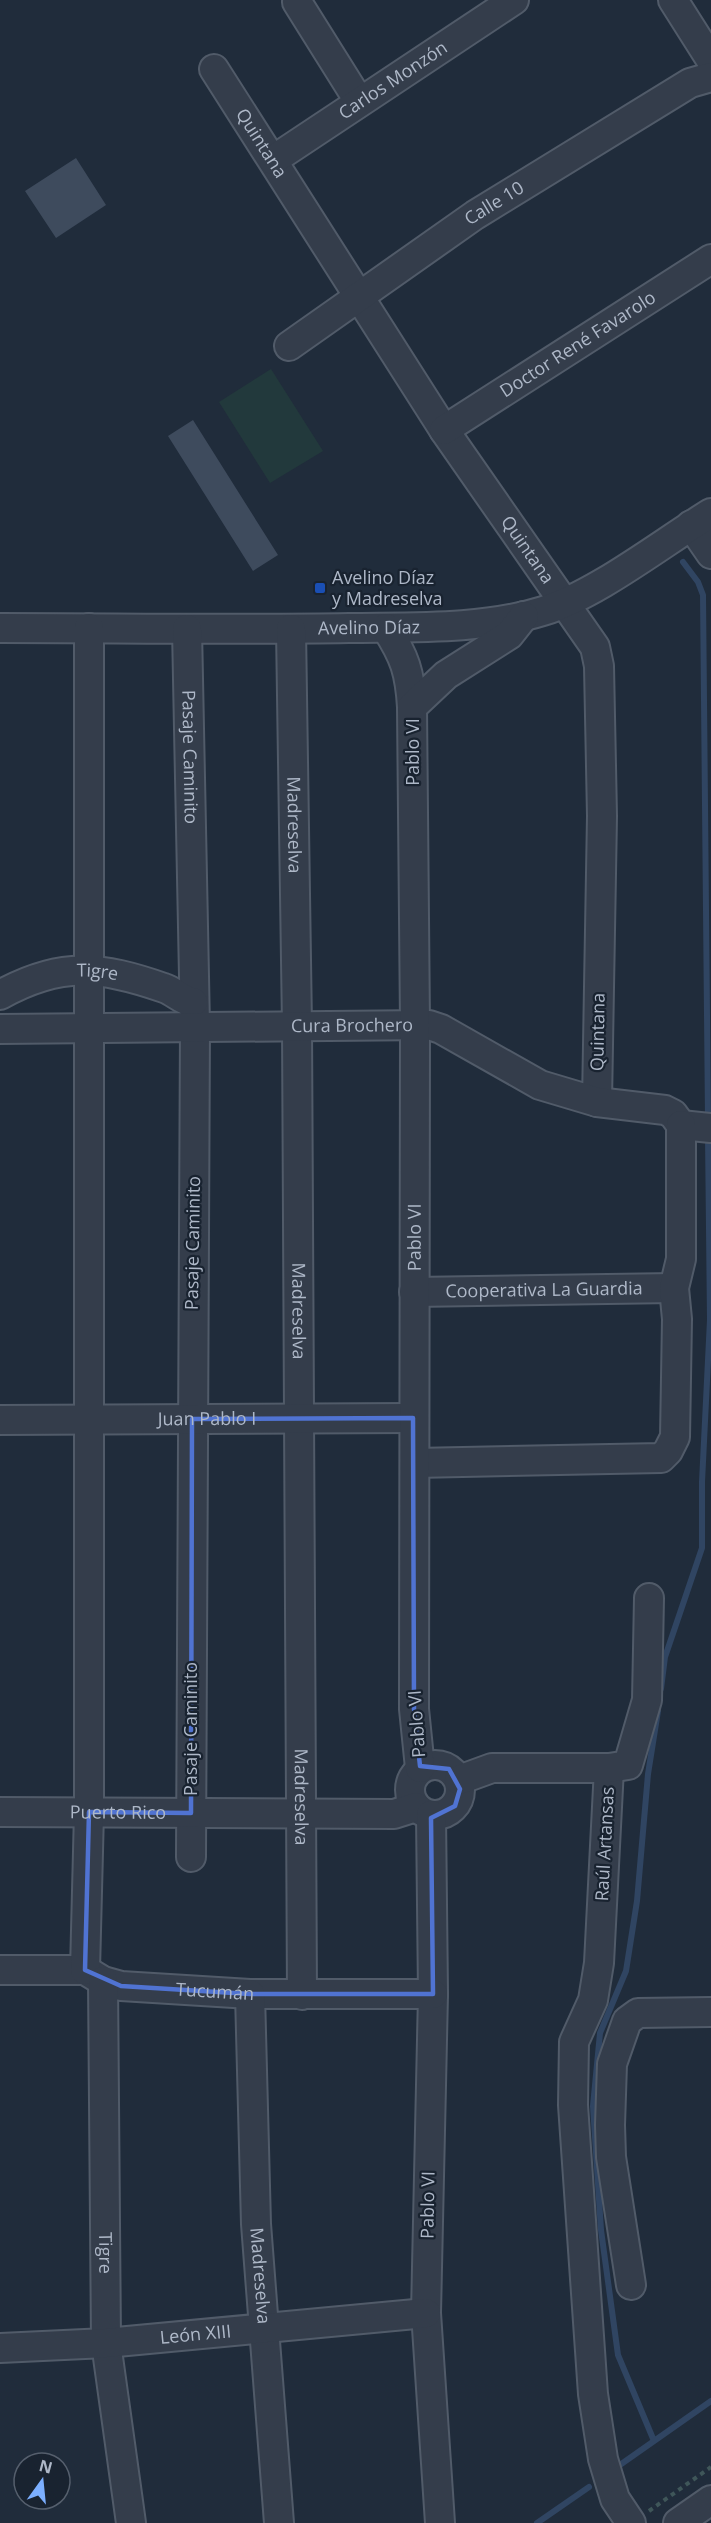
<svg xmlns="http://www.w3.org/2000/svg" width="711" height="2523" font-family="'Open Sans',sans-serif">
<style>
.green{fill:#22393c}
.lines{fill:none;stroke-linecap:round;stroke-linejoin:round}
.stream{stroke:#304562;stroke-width:6}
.building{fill:#3e4b5d}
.minor-casing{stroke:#515b69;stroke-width:32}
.path{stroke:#3f5659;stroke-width:4;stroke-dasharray:4.5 4.5;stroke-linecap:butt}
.minor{stroke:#343d4b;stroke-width:28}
.marked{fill:none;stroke:#5073d2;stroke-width:4.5;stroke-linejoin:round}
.transit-dot{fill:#1a4fb4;stroke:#192330;stroke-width:2}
.labels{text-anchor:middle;stroke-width:4.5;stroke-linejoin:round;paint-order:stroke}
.street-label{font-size:18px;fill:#aeb8c8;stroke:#192330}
.poi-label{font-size:18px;fill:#aeb8c8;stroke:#192330;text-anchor:start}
</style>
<rect width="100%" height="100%" fill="#202c3b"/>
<!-- green -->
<path class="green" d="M271,369L323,451L270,483L219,402Z"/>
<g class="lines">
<!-- stream -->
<path class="stream" d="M683,562L698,582L703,595L708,1119
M661,1689L665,1657L702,1548V1482L710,1320L708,1136
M654,2441L618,2355L601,2230L593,2106L600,2033L626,1971L637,1901L648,1774L658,1711
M617,2467L711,2401
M537,2523L589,2487"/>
</g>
<!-- building -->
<path class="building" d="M76,158L106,205L56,238L25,191Z
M193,420L278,555L253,571L168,436Z"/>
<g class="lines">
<!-- minor casing -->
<g class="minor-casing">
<g id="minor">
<path d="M673,0L711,60"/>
<path d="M297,2L359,101"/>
<path id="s1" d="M214,69L444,430L595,647L599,666L602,816L597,1102"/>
<path id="s2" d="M273,160L514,0"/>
<path id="s3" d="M289,346L475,215L690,83L711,77"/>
<path id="s4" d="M444,430L711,259"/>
<path d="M691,525L711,554"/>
<path id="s5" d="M0,628C116,628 233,630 349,628C412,627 482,630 543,611C596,595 662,543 711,513"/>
<path d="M386,628C405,657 410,673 412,707"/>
<path id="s6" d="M187,629L195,1026L191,1857"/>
<path id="s7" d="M291,629L297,1026L302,1995"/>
<path id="s8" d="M0,995C61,961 101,966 164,988C174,991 182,1001 193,1002"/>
<path id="s9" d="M0,1029L429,1025L441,1029L540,1085L597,1102L665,1110L673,1114L681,1125"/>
<path d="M681,1125L711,1128"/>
<path id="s10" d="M414,1292L674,1288"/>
<path id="s11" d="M0,1420L413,1418"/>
<path d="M415,1463L661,1458L668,1451L675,1437L677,1319L674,1288L681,1259V1125"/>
<circle cx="435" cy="1790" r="25"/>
<path id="s12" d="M420,1768L414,1709L415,1024L412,707L446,675L509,635L524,616"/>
<path d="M609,1768L599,1963L593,2000L574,2042L573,2105L593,2394L603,2459L615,2499L631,2523"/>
<path d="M459,1780L492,1768H609L628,1765L647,1700L649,1598"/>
<path id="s13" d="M0,1812L394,1814L416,1807"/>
<path d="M431,1815L433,1994L426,2313L440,2523"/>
<path id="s14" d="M0,1970H85L103,1981L121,1986L250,1994H433"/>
<path d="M85,1970L89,1812V628"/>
<path id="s15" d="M103,1981L106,2343L131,2523"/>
<path id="s16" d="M250,1994L256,2224L279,2523"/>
<path d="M631,2285L611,2157L610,2125L612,2064L627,2021L638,2013L711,2012"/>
<path id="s17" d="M0,2348L106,2343L426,2313"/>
<path d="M678,2523L711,2500"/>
</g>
</g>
<!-- path -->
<path class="path" d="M649,2511L711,2467"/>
<!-- minor -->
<use href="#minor" class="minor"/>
</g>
<!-- marked area -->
<path class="marked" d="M413,1418L414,1709L420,1766L449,1769L460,1789L455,1806L431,1818L433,1994H250L121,1986L85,1970L89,1812L191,1813L192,1419Z"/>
<!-- markers -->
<rect class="transit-dot" x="314" y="582" width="12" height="12" rx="3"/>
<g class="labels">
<!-- street labels -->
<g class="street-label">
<text dy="6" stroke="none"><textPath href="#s2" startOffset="144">Carlos Monzón</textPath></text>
<text dy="6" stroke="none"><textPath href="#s1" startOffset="88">Quintana</textPath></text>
<text dy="6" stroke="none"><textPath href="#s3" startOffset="250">Calle 10</textPath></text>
<text dy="6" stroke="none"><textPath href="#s4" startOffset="159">Doctor René Favarolo</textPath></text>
<text dy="6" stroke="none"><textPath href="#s1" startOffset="574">Quintana</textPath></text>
<text dy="6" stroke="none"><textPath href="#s5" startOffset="369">Avelino Díaz</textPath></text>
<text transform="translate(413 752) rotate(-90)" y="6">Pablo VI</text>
<text dy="6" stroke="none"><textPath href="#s6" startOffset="128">Pasaje Caminito</textPath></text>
<text dy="6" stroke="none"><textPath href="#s7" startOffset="196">Madreselva</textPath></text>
<text dy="6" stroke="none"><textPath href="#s8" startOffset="102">Tigre</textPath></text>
<text dy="6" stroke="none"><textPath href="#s9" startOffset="352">Cura Brochero</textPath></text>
<text transform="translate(598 1032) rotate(-89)" y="6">Quintana</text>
<text dy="6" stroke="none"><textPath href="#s12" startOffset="531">Pablo VI</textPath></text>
<text transform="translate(193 1243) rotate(-89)" y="6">Pasaje Caminito</text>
<text dy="6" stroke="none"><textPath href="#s10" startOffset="130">Cooperativa La Guardia</textPath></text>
<text dy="6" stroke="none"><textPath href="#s7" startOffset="682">Madreselva</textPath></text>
<text dy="6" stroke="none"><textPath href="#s11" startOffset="207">Juan Pablo I</textPath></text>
<text transform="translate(417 1724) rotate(-94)" y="6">Pablo VI</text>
<text transform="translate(191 1729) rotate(-90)" y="6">Pasaje Caminito</text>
<text dy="6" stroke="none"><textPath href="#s7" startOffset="1168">Madreselva</textPath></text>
<text dy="6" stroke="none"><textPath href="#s13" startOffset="118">Puerto Rico</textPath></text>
<text transform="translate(605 1844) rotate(-87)" y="6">Raúl Artansas</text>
<text dy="6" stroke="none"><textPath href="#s14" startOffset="219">Tucumán</textPath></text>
<text transform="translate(428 2205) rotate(-89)" y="6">Pablo VI</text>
<text dy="6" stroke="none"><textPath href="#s15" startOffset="272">Tigre</textPath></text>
<text dy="6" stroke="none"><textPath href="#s16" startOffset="282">Madreselva</textPath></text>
<text dy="6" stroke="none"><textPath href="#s17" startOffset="196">León XIII</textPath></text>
</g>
<!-- poi labels -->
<g class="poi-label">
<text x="332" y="584">Avelino Díaz<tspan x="332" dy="21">y Madreselva</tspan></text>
</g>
</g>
<!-- north arrow -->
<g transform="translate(42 2481) rotate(15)"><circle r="28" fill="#192330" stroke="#555f6d" stroke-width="1.5"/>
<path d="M0-4.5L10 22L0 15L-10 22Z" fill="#7cafff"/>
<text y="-9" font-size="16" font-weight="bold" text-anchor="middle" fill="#aeb8c8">N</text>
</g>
</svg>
